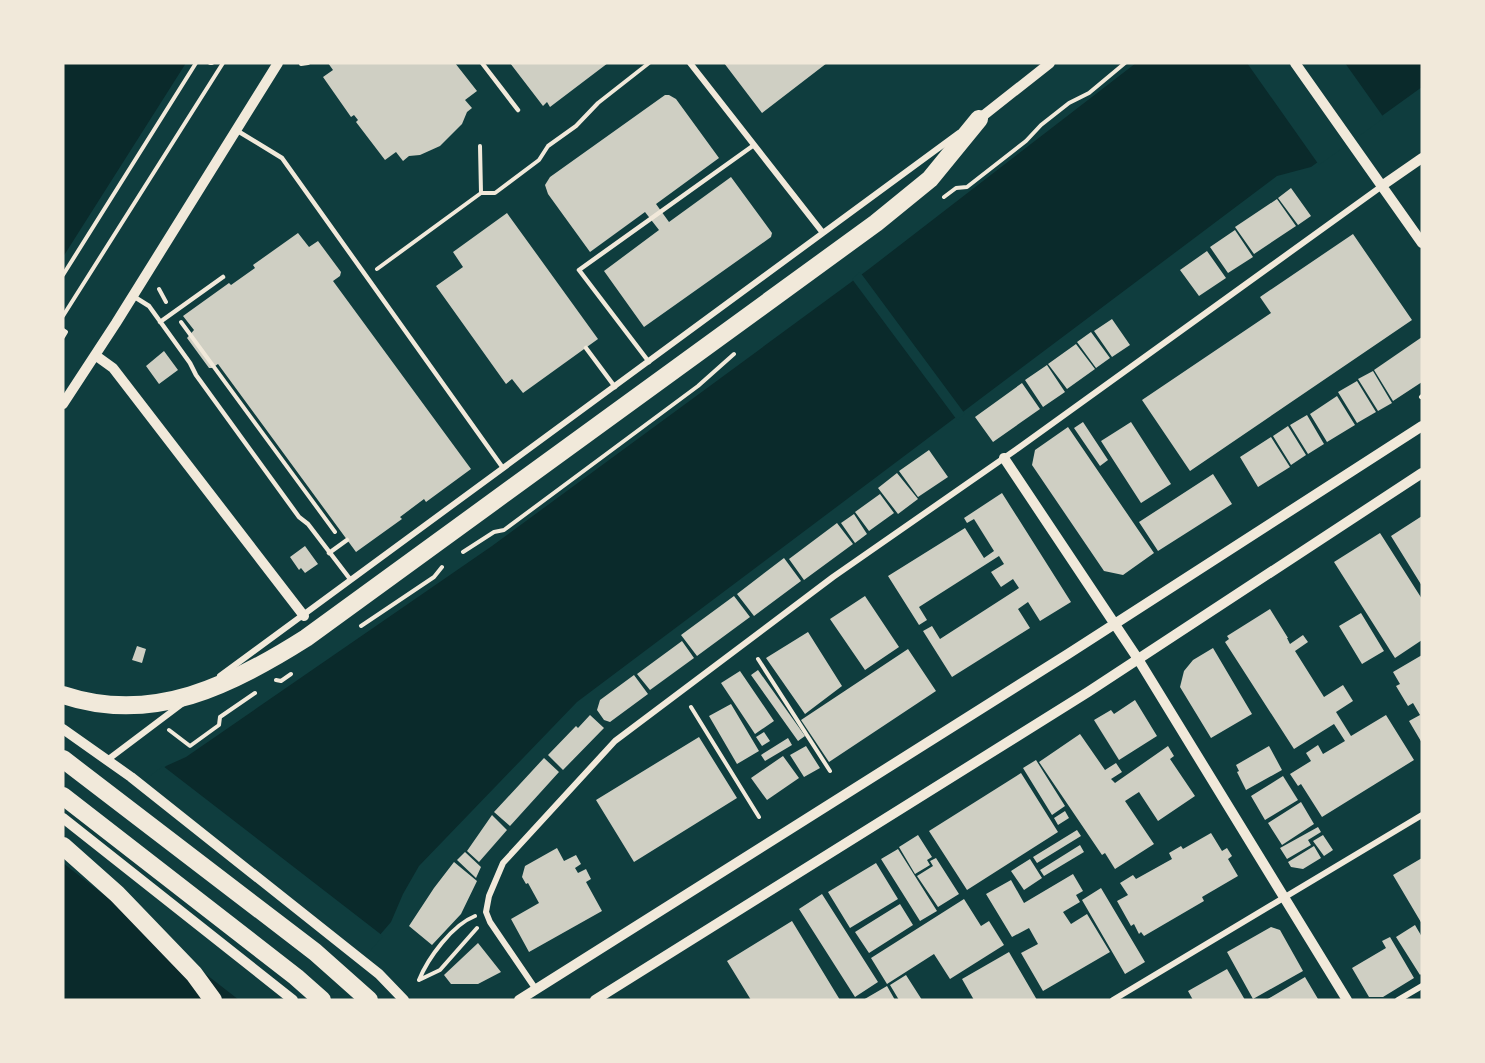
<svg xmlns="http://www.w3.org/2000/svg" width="1485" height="1063" font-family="'Source Sans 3',sans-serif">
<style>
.water{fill:#0a2a2b}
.pier{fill:#0f3d3e}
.building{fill:#cfcfc3}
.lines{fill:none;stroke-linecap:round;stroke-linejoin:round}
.path{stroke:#f1e9da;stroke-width:4}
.service{stroke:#f1e9da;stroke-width:4.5}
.minor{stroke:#f1e9da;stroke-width:6}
.tertiary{stroke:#f1e9da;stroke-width:10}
.motorway{stroke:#f1e9da;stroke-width:18}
</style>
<rect width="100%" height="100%" fill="#0f3d3e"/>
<!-- water -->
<path class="water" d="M63,63H186L63,257Z
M1136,63H1422V87L1311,167L1277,176L577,702L419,866L403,894L391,922L324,1000H63V847L166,766L186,757L492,546L869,269Z"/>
<!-- pier -->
<path class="pier" d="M1247,63H1345L1384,118L1319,165Z
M860,272L965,414L957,420L852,279Z
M163,766L383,936L328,1000H239L63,863V843Z"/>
<!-- building -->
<path class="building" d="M328,63H455L477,91L465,100L472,108L467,112L462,124L440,146L420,155L409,156L403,161L396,152L385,160L356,122L358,120L354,115L351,117L323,77L333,70Z
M510,63H608L550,107L547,102L543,106Z
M724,63H827L762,113Z
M665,95H669L676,99L719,158L656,204L669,222L731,177L772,233L771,237L644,327L604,271L659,230L645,212L590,252L548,194L545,185L550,177Z
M1291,188L1311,216L1298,225L1278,198Z
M1277,199L1296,226L1254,254L1235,227Z
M507,213L598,339L523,393L512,379L506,384L436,286L463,267L453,252Z
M1235,230L1253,257L1228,273L1210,247Z
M298,233L309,247L318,241L341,272L340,276L333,281L471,469L426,502L424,499L400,517L402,519L356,552L218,364L212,368H209L187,338L194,330L183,316L229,283L231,285L255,268L253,265Z
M1353,234L1412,320L1190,471L1142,400L1271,313L1260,297Z
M1207,251L1226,278L1199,296L1180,270Z
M1112,319L1130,345L1112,357L1094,331Z
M1091,332L1110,358L1096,368L1077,342Z
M1422,337V382L1393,401L1374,370Z
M1076,344L1095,369L1067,389L1048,364Z
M164,351L178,370L159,384L146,366Z
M1047,365L1065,392L1043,407L1025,380Z
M1373,371L1392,403L1378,411L1358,379Z
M1357,381L1376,412L1357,423L1338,392Z
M1022,383L1040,409L993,442L975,417Z
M1337,396L1355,425L1327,442L1310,414Z
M1307,415L1324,444L1308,454L1290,425Z
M1083,422L1108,460L1100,466L1074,428Z
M1131,422L1171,484L1141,503L1101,441Z
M1288,426L1306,455L1291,465L1273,436Z
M1068,427L1154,553L1123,575L1104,571L1032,465L1035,450Z
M1271,437L1290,467L1258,487L1240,457Z
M929,450L948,477L918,497L899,471Z
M897,473L918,499L898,514L878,488Z
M1213,474L1232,504L1158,551L1139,522Z
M1002,493L1071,602L1040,621L1028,602L1018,609L1030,628L952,677L923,631L932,626L940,639L1019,588L1013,579L1001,587L991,572L1004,564L999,556L919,607L927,620L919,625L888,576L965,528L984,558L994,551L974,519L967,523L964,518Z
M880,494L894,513L869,531L855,512Z
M854,514L867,534L855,543L841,523Z
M1422,516V586L1391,536Z
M837,523L853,544L804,580L789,559Z
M1380,533L1422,599V640L1395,658L1334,562Z
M305,546L318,564L305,573L301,568L299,570L290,557Z
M784,558L801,581L754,616L737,594Z
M734,596L750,617L697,656L681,635Z
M865,596L899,647L865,670L830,619Z
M1270,609L1288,638H1287L1290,644L1303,635L1308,642L1295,651L1324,697L1343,685L1353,701L1336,712L1351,736L1386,715L1414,760L1322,817L1301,784L1298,786L1290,774L1311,761L1306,753L1318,745L1323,754L1345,741L1334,724L1294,749L1225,642L1229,639L1227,636Z
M1361,613L1384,651L1362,664L1339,626Z
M808,632L842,686L805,714L766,658Z
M682,641L694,658L650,690L637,674Z
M137,646L146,649L142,663L132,660Z
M1213,648L1252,714L1211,738L1180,687L1184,671L1193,660Z
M908,649L936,691L829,762L801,720Z
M1422,655V743L1409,721L1420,715L1413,703L1408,706L1396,686L1400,684L1393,672Z
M758,670L805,736L798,741L751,675Z
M740,671L774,721L755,734L721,683Z
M634,675L648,694L610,722L604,720L597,710L600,700Z
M1135,700L1157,736L1119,760L1094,720L1111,710L1114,714Z
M731,704L759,751L737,764L709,716Z
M590,715L604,728L563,770L548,755L576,726L578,728Z
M764,732L770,741L762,746L756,737Z
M1080,734L1105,770L1116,763L1122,772L1111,779L1115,783L1168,746L1174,756L1170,759L1195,796L1158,821L1139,792L1125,801L1154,844L1115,869L1105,853L1102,855L1039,762Z
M699,737L737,798L634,862L596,800Z
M788,738L792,745L765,761L761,755Z
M806,746L820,768L804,777L790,755Z
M1269,746L1282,770L1246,790L1237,772L1239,771L1236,765Z
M783,756L799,778L767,800L751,778Z
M544,758L559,772L510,826L494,812Z
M1036,760L1065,806L1052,815L1023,768Z
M1021,773L1058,832L967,890L929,831Z
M1283,776L1298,800L1265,820L1251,796Z
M1301,802L1314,824L1282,845L1268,823Z
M1065,811L1069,818L1058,825L1054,818Z
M492,815L507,830L479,862L467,851Z
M1318,827L1321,832L1308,840L1311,845L1287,859L1280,848Z
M1077,830L1081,836L1037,863L1033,857Z
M1211,833L1222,851L1227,848L1232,856L1228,859L1238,876L1202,897L1204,901L1144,936L1141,932L1139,934L1134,924L1131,926L1117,901L1128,895L1120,883L1133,875L1136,879L1172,859L1169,853L1181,846L1183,849Z
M918,835L932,857L927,860L930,865L915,874L899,847Z
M1323,835L1333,850L1324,856L1313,841Z
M1080,845L1084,852L1044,876L1040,870Z
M1314,846L1321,858L1303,869L1291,867L1288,862Z
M557,848L564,861L576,855L581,864L575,868L578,873L586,869L591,879L586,882L602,911L529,952L511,919L539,903L528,883L526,884L522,877L525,866Z
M898,849L937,911L920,921L881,859Z
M465,852L481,867L476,878L457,860Z
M936,858L959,894L938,907L917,876L933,866L930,861Z
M1422,858V924L1393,875Z
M1030,859L1042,878L1024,890L1011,871Z
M454,862L477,881L461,914L432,945L409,926L434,888Z
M876,863L898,899L850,928L828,892Z
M1073,874L1083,891L1076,895L1080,902L1063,912L1071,924L1087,914L1110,952L1043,991L1021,953L1038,944L1029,928L1012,937L986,894L1011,880L1024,903Z
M1101,888L1145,962L1125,974L1082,900Z
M822,894L878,982L855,997L799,909Z
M964,899L981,926L989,921L1004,945L950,979L934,954L887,984L871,958Z
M900,904L913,925L869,953L855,932Z
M792,921L840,1000H751L727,961Z
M1415,925L1422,937V973L1420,975L1396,937Z
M1271,927L1280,930L1303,971L1253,999L1227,952Z
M1390,937L1414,978L1383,997H1369L1352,968L1386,948L1382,941Z
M478,943L501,972L478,984H451L444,975Z
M1009,952L1037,1000H974L962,979Z
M1227,969L1245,1000H1193L1188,991Z
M906,975L922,1000H899L890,985Z
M1305,977L1318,999L1317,1000H1266Z
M887,986L895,1000H863Z"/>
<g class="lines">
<!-- path -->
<path class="path" d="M210,63H212
M301,64L308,63
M481,193H495L539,160L548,146L576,126L598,103L649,63
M944,197L956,188L967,187L1026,141L1041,125L1069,103L1089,93L1125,63
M377,269L481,193L480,146
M63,275L196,63
M159,289L166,302
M63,316L223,63
M181,322L335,532
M63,330L66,332L63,337
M1421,397L1422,396
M463,552L494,532L504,530L698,386L734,354
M361,626L434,577L442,567
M758,659L830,771
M276,680L281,681L291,674
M691,707L759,817
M169,730L190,746L219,725L220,717L255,693
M419,980C428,958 452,925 475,916
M419,980L440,970L477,928"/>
<!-- service -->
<path class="service" d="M482,63L518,110
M236,130L282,158L503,468
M133,296L149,306L190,363L196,375L299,517L308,524L350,579
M160,322L223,277
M586,348L615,387
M649,362L579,270L754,145
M329,553L347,540"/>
<!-- minor -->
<path class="minor" d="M690,63L823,233
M220,676L959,133
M106,761L183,703
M535,988L490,922L486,912L489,896L503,863L615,741L833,577L1017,449L1382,186
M1113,1000L1422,815
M1398,1000L1422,986"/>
<!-- tertiary -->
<path class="tertiary" d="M1295,63L1422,243
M979,119L1050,63
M1383,185L1422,158
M95,355L113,368L304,616
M63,404L116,323L278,63
M1004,458L1138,659L1347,1000
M63,729L131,777L379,974L404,1000
M63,818L293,1000
M519,1000L1068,654L1422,426
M595,1000L1088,692L1422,473"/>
<!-- motorway -->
<path class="motorway" d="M63,695C153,725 232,685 306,638L876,223L930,179L979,119
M63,759L315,952L369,1000
M63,796L296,977L322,1000
M63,846L117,894L194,974L213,1000"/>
</g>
<!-- border -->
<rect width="1485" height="1063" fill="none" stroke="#f1e9da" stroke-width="129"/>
</svg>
